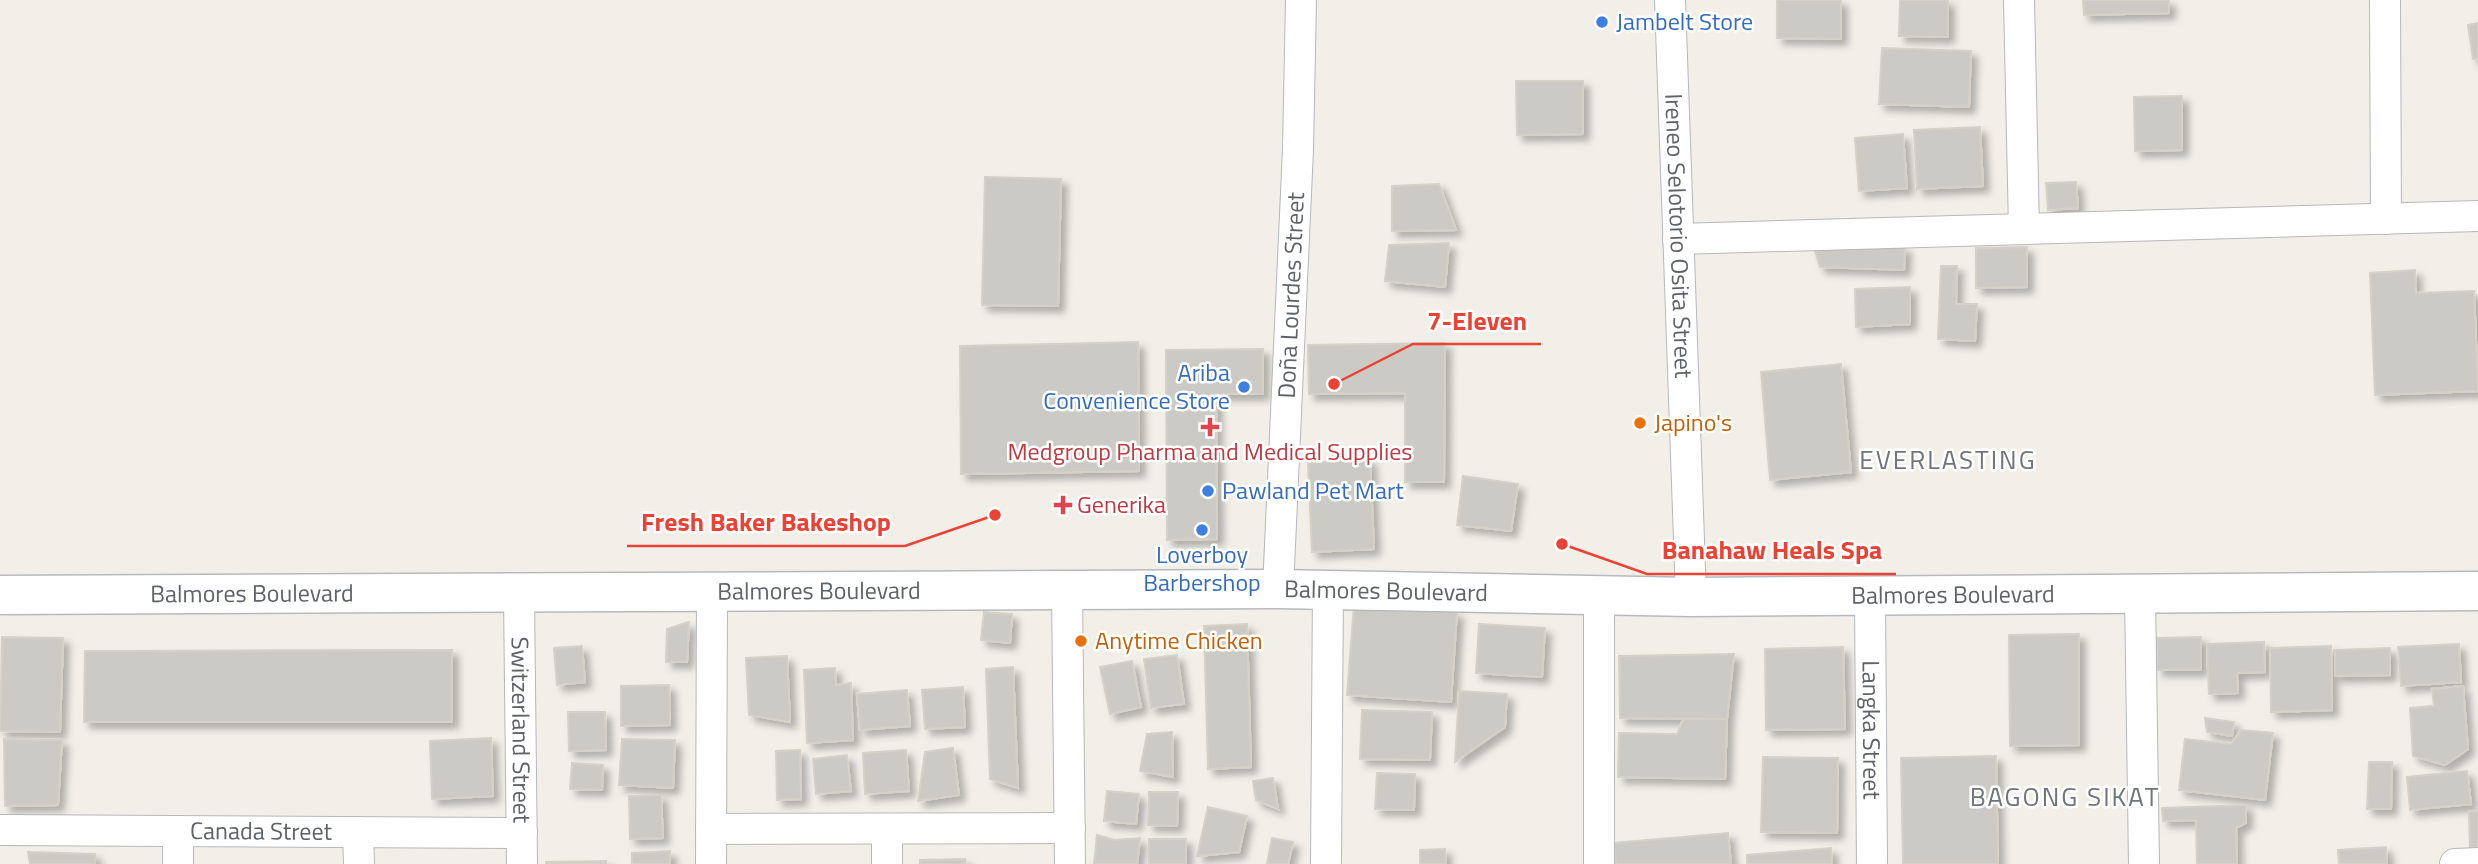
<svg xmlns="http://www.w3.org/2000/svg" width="2478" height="864" font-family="'Titillium Web',sans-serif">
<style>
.building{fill:#cccac5;stroke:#d6d1c6;stroke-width:2;filter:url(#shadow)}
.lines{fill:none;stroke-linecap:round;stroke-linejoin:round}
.minor-casing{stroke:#b5b8bc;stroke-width:32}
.secondary-casing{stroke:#b6babf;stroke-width:41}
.minor{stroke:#fff;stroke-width:30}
.secondary{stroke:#fff;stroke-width:38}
.shop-dot{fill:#3f7fe0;stroke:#fff;stroke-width:2.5}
.food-dot{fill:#e8710a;stroke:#fff;stroke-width:2.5}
.health-dot{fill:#e0444e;stroke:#fff;stroke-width:2.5}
.labels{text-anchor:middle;stroke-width:5;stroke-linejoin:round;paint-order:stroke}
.shop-label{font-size:24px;fill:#366cbe;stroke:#fff;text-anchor:start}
.street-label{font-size:24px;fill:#5f6368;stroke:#fff}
.food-label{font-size:24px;fill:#c56008;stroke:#fff;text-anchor:start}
.health-label{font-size:24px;fill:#be3a42;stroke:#fff}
.neighbourhood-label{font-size:26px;letter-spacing:2px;fill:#70757a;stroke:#fff}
.leader{fill:none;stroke:#ea4335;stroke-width:2.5}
.callout-dot{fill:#ea4335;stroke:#fff;stroke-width:2.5}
.callout-label{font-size:26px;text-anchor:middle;font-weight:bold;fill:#ea4335;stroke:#fff;stroke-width:5;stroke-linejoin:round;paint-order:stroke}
</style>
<defs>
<filter id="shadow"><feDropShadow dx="6" dy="6" stdDeviation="3.5" flood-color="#0004"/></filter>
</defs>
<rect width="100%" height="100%" fill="#f1efe8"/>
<!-- building -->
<path class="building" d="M1777,0H1841V39L1777,38Z
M1900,0H1948V37L1899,36Z
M2083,0H2169V13L2084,15Z
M2478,23V58L2473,59L2468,25Z
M1882,48L1971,51L1969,107L1879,104Z
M1516,81H1583V134L1517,135Z
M2182,96V150L2135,151L2134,97Z
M1980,127L1983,186L1917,189L1914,130Z
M1903,134L1907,188L1859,191L1855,138Z
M985,177L1061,179L1058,306L982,305Z
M2076,182L2078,208L2048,210L2046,183Z
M1439,184L1456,230L1392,231V186Z
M1449,243L1445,287L1385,281L1389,245Z
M1813,245L1905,247L1904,270L1820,267Z
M2027,247V287L1976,288V248Z
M1941,266H1957L1956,304H1977L1975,341L1938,339Z
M2415,270L2416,293L2474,291L2478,391L2375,395L2370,273Z
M1910,287V324L1856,327L1855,289Z
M1138,342L1139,471L961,474L960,346Z
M1445,343L1444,482H1405V393L1309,394L1308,345Z
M1263,349V394H1216L1217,539L1167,540L1166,350Z
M1841,364L1851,472L1770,480L1761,372Z
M1370,459L1374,549L1312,552L1308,463Z
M1463,476L1518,484L1511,531L1457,525Z
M1354,605L1457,612L1451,702L1347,695Z
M984,612L1012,614L1010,643L981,640Z
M689,622L687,662H666L667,629Z
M1247,624L1251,767L1208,769L1204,626Z
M1479,624L1545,628L1542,677L1476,673Z
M2079,634V745L2010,746L2009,635Z
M2,637L63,638L60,732L0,731Z
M2201,637V670H2157V638Z
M2264,642L2265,672L2237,673L2238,693L2209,694L2207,644Z
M2459,644L2461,682L2401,686L2398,647Z
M582,646L585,682L557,685L554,648Z
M2331,646L2332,710L2271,712L2270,648Z
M1843,647L1845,729L1766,730L1765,649Z
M2390,648V675L2335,676V650Z
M452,650V722H84L85,651Z
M1734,654L1727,719L1620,718L1619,656Z
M1177,655L1184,704L1151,708L1144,659Z
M787,656L790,722L749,715L746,658Z
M1132,661L1141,707L1110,714L1100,667Z
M1013,667L1018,788L990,779L986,669Z
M835,668L836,685L851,683L853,740L807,743L804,670Z
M669,685L670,725L621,726V686Z
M2463,686L2468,749L2445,765L2413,756L2410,708L2434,706L2432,689Z
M963,687L965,727L925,729L922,690Z
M907,690L910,726L860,730L857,694Z
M1459,691L1507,694L1505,727L1455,762Z
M1362,710L1432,712L1430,760L1360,759Z
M568,712H605L606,750L569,751Z
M2205,718L2234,722L2232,736L2207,732Z
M1683,719H1727L1725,779L1618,777L1619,733L1677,734Z
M2241,730L2273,733L2265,800L2179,790L2185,739L2231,744Z
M1172,732L1173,777L1140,771L1147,734Z
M491,738L493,796L432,799L430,741Z
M4,739L62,740L58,805L5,806Z
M622,739L675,740L673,788L619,785Z
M953,748L959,795L918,801L925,752Z
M800,750L801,799L777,800L776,751Z
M906,750L909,791L865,794L863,753Z
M847,755L851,791L816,794L813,759Z
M1996,756L1998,864H1903L1901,758Z
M1763,757L1838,758L1837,833L1761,832Z
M2369,762H2392L2391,809H2367Z
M572,763L603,765L602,790L570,789Z
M2467,771L2471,804L2410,810L2407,777Z
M1377,773L1415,774L1414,810L1375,809Z
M1273,778L1278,809L1256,800L1253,781Z
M1107,791L1139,794L1136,824L1104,821Z
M1149,792H1178L1177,826L1148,825Z
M661,795L663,838L630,839L629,796Z
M2246,805V823L2236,828L2237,864H2197L2196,820L2163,821L2162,808Z
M1208,807L1247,816L1239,852L1197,856Z
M2478,811V851H2470L2469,812Z
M1728,833L1731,864H1616L1614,843Z
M1097,835L1114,840L1140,838L1137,864H1094Z
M1272,838L1293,842L1288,864H1267Z
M1149,839H1186V864H1149Z
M2386,847L2387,864H2339L2338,850Z
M1831,848L1832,864H1747V855Z
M1445,849L1446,864H1420V850Z
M670,851V864H632V853Z
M28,852L95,854V864H30Z
M965,859V864H920V860Z
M606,861V864H546V862Z"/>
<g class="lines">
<!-- minor casing -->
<g class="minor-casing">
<g id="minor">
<path id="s1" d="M1670,0L1691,597"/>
<path d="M2019,0L2024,229"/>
<path d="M2385,0L2386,219"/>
<path d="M1678,239L2478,216"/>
<path id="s2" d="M1278,589L1298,149L1301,0"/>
<path d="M1067,590L1070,864"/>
<path d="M2140,594L2144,864"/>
<path id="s3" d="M519,595L522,864"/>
<path id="s4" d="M1870,597L1872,864"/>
<path d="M1599,598V864"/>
<path d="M711,829L1070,828"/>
<path id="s5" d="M0,830L522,833"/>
<path d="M178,831V864"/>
<path d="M358,832L359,864"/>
<path d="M711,864L712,593"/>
<path d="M887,864V829"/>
<path d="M1326,864L1328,590"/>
<path d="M2455,864L2478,863"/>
</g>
</g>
<!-- secondary casing -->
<g class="secondary-casing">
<g id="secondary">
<path id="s6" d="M0,595L1278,589L1691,597L2478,591"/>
</g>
</g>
<!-- minor -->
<use href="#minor" class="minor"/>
<!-- secondary -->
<use href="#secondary" class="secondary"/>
</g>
<!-- markers -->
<g class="shop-dot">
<circle cx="1602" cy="22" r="7"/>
<circle cx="1244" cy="387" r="7"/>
<circle cx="1208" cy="491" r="7"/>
<circle cx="1202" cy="530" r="7"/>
</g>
<g class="food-dot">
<circle cx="1640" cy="423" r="7"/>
<circle cx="1081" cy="641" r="7"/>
</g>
<g class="health-dot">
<path d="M1206.5 416.5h7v7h7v7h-7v7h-7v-7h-7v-7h7z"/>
<path d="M1059.5 494.5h7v7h7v7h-7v7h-7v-7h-7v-7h7z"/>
</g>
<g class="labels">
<!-- shop labels -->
<g class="shop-label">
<text x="1616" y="30">Jambelt Store</text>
<text x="1230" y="381" text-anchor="end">Ariba<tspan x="1230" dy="28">Convenience Store</tspan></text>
<text x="1222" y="499">Pawland Pet Mart</text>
<text x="1202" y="563" text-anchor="middle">Loverboy<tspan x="1202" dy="28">Barbershop</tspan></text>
</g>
<!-- street labels -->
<g class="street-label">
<text dy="8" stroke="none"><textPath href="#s1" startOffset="236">Ireneo Selotorio Osita Street</textPath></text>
<text dy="8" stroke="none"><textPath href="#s2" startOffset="294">Doña Lourdes Street</textPath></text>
<text dy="8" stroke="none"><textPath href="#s6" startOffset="1386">Balmores Boulevard</textPath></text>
<text dy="8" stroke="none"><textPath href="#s6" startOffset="819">Balmores Boulevard</textPath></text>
<text dy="8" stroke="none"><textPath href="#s6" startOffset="252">Balmores Boulevard</textPath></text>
<text dy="8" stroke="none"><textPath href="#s6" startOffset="1953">Balmores Boulevard</textPath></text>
<text dy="8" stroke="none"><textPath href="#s3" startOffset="135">Switzerland Street</textPath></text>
<text dy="8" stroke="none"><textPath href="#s4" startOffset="133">Langka Street</textPath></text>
<text dy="8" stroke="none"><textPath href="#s5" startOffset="261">Canada Street</textPath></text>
</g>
<!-- food labels -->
<g class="food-label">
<text x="1654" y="431">Japino's</text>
<text x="1095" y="649">Anytime Chicken</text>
</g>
<!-- health labels -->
<g class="health-label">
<text x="1210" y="460">Medgroup Pharma and Medical Supplies</text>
<text x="1077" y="513" text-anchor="start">Generika</text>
</g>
<!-- neighbourhood labels -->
<g class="neighbourhood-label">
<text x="1948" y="469">EVERLASTING</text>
<text x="2065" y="806">BAGONG SIKAT</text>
</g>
</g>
<!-- callouts -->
<path class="leader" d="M1334 384L1413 344H1541M995 515L905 546H627M1562 544L1647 574H1896"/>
<g class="callout-dot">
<circle cx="1334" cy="384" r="7"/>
<circle cx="995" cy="515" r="7"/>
<circle cx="1562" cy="544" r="7"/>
</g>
<g class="callout-label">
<text x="1477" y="330">7-Eleven</text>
<text x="766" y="531">Fresh Baker Bakeshop</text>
<text x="1772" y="559">Banahaw Heals Spa</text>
</g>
</svg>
